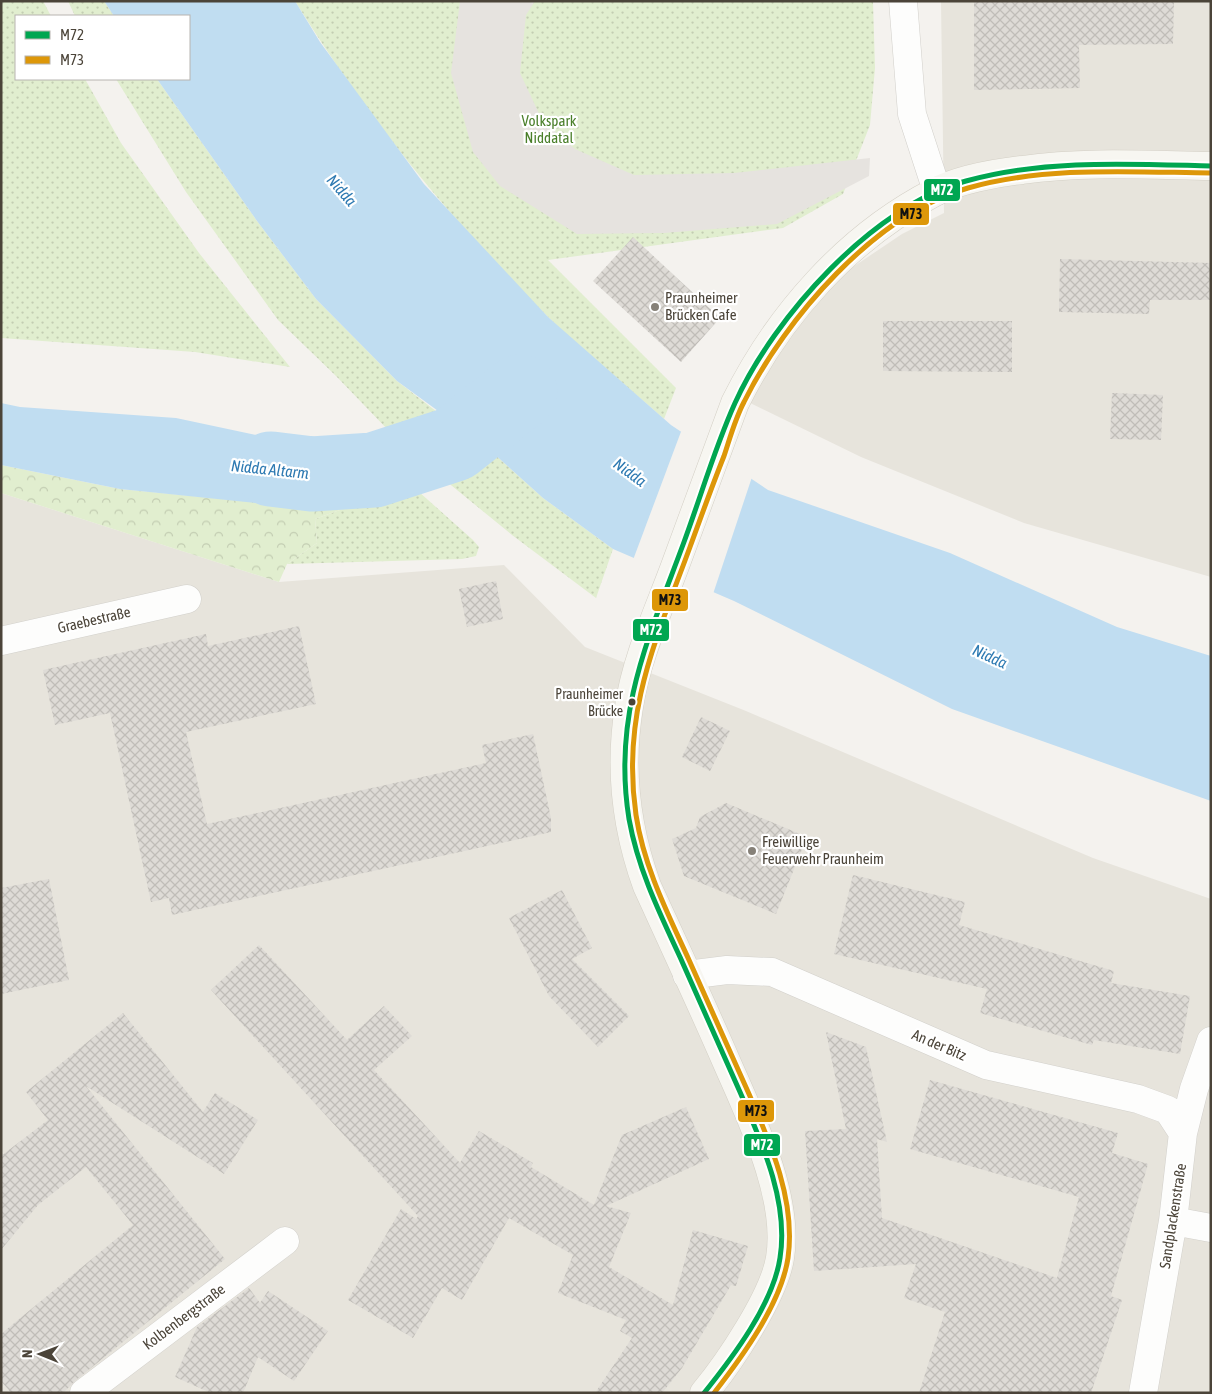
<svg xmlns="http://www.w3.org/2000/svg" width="1212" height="1394" font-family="'Asap Condensed',sans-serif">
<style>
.residential{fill:#e7e4dc}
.green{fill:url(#green-dots)}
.forest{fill:url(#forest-crowns)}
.parking{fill:#e6e3df}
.water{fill:#c0ddf1}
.pier{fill:#f4f2ee}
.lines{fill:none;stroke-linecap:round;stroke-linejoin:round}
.river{stroke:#c0ddf1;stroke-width:75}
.building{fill:url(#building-cross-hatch)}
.street-casing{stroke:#d2d0cb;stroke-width:29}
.secondary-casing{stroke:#d3cfc5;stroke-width:29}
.street{stroke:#fdfdfc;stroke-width:28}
.secondary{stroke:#f7f6f1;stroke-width:28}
.bus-1-casing{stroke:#fff;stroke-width:9}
.bus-2-casing{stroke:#fff;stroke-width:9}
.bus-1{stroke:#00a651;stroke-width:5}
.bus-2{stroke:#dd9709;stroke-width:5}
.poi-dot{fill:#868178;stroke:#fff;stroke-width:2}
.bus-dot{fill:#4b4439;stroke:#fff;stroke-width:2}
.labels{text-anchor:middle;stroke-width:4.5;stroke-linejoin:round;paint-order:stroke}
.bus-label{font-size:14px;fill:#4b4439;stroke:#fff;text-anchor:end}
.park-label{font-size:15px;fill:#4a7f2a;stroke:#fff}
.poi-label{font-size:15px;fill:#4b4439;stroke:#fff;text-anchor:start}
.street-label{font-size:15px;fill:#4b4439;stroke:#fff}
.water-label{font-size:16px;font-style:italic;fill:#2e7ab2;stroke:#fff}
.line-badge{stroke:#fff;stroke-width:2}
.badge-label{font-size:14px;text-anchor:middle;font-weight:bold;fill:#fff}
.pale-badge-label{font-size:14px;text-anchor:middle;font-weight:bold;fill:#111}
</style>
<defs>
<pattern id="green-dots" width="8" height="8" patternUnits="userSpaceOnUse" patternTransform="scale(1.25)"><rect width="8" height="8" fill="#e1eecf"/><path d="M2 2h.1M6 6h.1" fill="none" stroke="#c3cdb2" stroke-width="1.8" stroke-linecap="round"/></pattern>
<pattern id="forest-crowns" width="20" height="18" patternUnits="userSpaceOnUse" patternTransform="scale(1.25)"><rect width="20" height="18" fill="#e1eecf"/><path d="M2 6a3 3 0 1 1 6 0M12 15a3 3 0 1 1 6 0" fill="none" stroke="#c3cdb2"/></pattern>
<pattern id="building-cross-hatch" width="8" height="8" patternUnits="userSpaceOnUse" patternTransform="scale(1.25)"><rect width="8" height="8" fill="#dedbd6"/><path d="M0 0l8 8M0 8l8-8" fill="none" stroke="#c0bdb8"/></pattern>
</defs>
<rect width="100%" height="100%" fill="#f4f2ee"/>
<!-- residential -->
<path class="residential" d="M941,1H1211V577L1024,523L861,457L746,401L778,339L850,269L902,234L944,213Z
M1,493L279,582L504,565L585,647L746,711L1093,858L1211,899V1393H1Z"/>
<!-- green -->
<path class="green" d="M1,1H43L51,16H16V79H85L121,143L199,253L290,367L195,352L1,338Z
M68,1H104L114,16H75Z
M295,1H873L875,68L870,125L843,194L783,228L548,260L676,388L664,419C626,385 585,353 548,317C452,222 366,116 295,1Z
M116,79H157L257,221L316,299L397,381L450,422L390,432L336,376L278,320L186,192Z
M482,443L543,498L613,549L596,598L512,535L424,463Z
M382,459L473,540L479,547L476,556L462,559L287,564L317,543L315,519L373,498Z"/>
<!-- forest -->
<path class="forest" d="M1,465L120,489L265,503L368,496L373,498L315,519L317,543L287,564L279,582L1,493Z"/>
<!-- parking -->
<path class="parking" d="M460,1H535L526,15L520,73L542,120L575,149L634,175L734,173L870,158L869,176L777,224L664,233L577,234L500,186L473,152L451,73Z"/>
<!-- water -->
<path class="water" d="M104,1H295L320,42L424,184L548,317L671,425L768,490L950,553L1117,627L1211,656V801L952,709L734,601L613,549L543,498L482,443L397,381L316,299L257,221L157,79H189V16H114Z
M1,403L20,407L176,418L294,443L374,470L368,496L265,504L120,489L1,465Z"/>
<!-- pier -->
<path class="pier" d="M682,429L752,477L713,594L633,560Z"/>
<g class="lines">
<!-- river -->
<path class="river" d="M271,469L312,474L374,470L454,444L520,392"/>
</g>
<!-- building -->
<path class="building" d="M974,1H1174L1173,44L1079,45L1080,88L974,90Z
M633,237L720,318L681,362L593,281Z
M1060,259L1211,263V300H1150L1149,314L1059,312Z
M883,321H1012V372L883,371Z
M1112,393L1163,395L1161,440L1110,439Z
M496,581L503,619L467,627L459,589Z
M299,626L316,704L186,732L207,824L486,763L482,745L533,734L551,818V832L172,915L169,898L151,902L110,713L55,725L43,670L206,634L208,646Z
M701,717L730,731L710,771L682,757Z
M726,803L807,837L776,914L684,876L672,839L696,828L700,817Z
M853,875L965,902L959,925L1114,971L1111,983L1190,996L1180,1054L1094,1040L1092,1045L980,1013L987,989L834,954Z
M49,879L69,980L1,994V888Z
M562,890L592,948L572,959L629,1016L598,1047L549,996L509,918Z
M259,945L347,1040L384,1006L412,1036L374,1070L460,1163L479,1131L533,1163L531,1167L594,1205L622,1135L686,1107L709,1159L606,1206L631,1213L609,1267L673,1305L693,1230L748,1246L736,1286L731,1285L682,1368L662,1393H595L632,1338L620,1331L626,1320L558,1293L573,1255L509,1218L462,1300L442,1288L413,1338L348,1300L401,1209L416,1219L418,1216L211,990Z
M123,1013L203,1112L215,1093L258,1120L224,1174L86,1086L225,1259L75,1381L63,1393H11L1,1381V1334L133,1225L86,1167L38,1205L1,1250V1156L48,1120L26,1092Z
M826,1032L866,1047L887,1142L877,1139L882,1218L1057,1278L1079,1197L910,1149L930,1080L1118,1133L1112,1153L1148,1164L1111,1296L1122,1300L1091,1393H919L945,1312L904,1298L916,1264L814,1271L805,1131L846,1129Z
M249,1288L260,1303L268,1291L328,1331L294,1381L258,1357L243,1393H211L175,1377L197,1327Z"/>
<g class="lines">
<!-- street casing -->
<g class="street-casing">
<path id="street" d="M903,1L912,114L937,191
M1,641L187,599
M687,975L727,970L772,972L986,1065L1138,1099L1168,1110L1183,1133
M1173,1221L1211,1228
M84,1393L285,1241
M1143,1393L1173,1221L1183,1133L1194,1089L1211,1041"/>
</g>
<!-- secondary casing -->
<g class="secondary-casing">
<path id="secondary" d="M704,1393C729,1363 774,1296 780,1258C790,1197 751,1118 727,1063C701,1003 674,945 647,886C626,828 619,768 629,707C636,659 658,612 675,566C695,512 715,457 735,403C778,316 847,237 935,192C958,180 996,173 1022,170C1084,161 1148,165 1211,166"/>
</g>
<!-- street -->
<use href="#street" class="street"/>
<!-- secondary -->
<use href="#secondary" class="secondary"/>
<!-- bus-1 casing -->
<g class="bus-1-casing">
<path id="bus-1" d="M704,1393C733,1357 773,1304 780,1258C789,1202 762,1143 740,1092C720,1047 700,1002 680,957C659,912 638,869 629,819C612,714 649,637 684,542C701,496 715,447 735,403C774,317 873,206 966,181C1045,159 1130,164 1211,166"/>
</g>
<!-- bus-2 casing -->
<g class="bus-2-casing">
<path id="bus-2" d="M714,1393C742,1357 781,1304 788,1258C796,1202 771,1144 749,1094C729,1049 709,1004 689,960C667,912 644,867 636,815C621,713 656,640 690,547C701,517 712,486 724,456C730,438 735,419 744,402C785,319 875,214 968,188C1046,166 1130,172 1211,173"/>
</g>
<!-- bus-1 -->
<use href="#bus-1" class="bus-1"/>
<!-- bus-2 -->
<use href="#bus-2" class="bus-2"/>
</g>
<!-- markers -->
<g class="poi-dot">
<circle cx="655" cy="307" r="5"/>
<circle cx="752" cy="851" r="5"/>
</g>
<circle class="bus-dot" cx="632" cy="702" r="4.5"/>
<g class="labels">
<!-- bus labels -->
<g class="bus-label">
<text x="623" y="699">Praunheimer<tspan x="623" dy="17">Brücke</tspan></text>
</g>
<!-- park labels -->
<g class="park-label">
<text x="549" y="126">Volkspark<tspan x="549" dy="17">Niddatal</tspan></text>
</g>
<!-- poi labels -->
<g class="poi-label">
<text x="665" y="303">Praunheimer<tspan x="665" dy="17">Brücken Cafe</tspan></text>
<text x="762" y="847">Freiwillige<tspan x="762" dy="17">Feuerwehr Praunheim</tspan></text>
</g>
<!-- street labels -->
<g class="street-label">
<text transform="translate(94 620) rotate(-13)" y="5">Graebestraße</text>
<text transform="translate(939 1045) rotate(23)" y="5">An der Bitz</text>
<text transform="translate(1173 1216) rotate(-81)" y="5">Sandplackenstraße</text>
<text transform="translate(184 1317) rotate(-37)" y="5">Kolbenbergstraße</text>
</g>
<!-- water labels -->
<g class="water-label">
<text transform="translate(342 190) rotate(49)" y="6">Nidda</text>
<text transform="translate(270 469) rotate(6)" y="6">Nidda Altarm</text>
<text transform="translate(630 472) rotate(36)" y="6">Nidda</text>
<text transform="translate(990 656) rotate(25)" y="6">Nidda</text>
</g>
</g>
<g class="line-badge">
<rect x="923" y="178" width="38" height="24" rx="5" fill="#00a651"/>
<rect x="892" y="202" width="38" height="24" rx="5" fill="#dd9709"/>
<rect x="651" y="588" width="38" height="24" rx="5" fill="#dd9709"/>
<rect x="632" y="618" width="38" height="24" rx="5" fill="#00a651"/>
<rect x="737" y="1099" width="38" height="24" rx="5" fill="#dd9709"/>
<rect x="743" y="1133" width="38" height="24" rx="5" fill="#00a651"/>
</g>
<g class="badge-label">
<text x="942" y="195">M72</text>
<text x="651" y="635">M72</text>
<text x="762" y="1150">M72</text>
</g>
<g class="pale-badge-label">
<text x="911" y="219">M73</text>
<text x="670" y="605">M73</text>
<text x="756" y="1116">M73</text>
</g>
<!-- border -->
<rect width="1212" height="1394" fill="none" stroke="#4b4439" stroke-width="5"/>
<!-- legend -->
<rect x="15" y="15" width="175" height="65" fill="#ffffff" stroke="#b7b4b0"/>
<rect x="25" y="31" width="25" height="8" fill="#00a651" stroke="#b7b4b0"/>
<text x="60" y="40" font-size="15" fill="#4b4439">M72</text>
<rect x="25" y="56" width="25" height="8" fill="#dd9709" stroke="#b7b4b0"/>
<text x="60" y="65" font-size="15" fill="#4b4439">M73</text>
<!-- north arrow -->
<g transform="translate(40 1354) rotate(271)" stroke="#ffffff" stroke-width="4" paint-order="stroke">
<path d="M0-4L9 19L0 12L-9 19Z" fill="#4b4439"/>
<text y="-8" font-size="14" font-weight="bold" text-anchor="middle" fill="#4b4439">N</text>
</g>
</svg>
